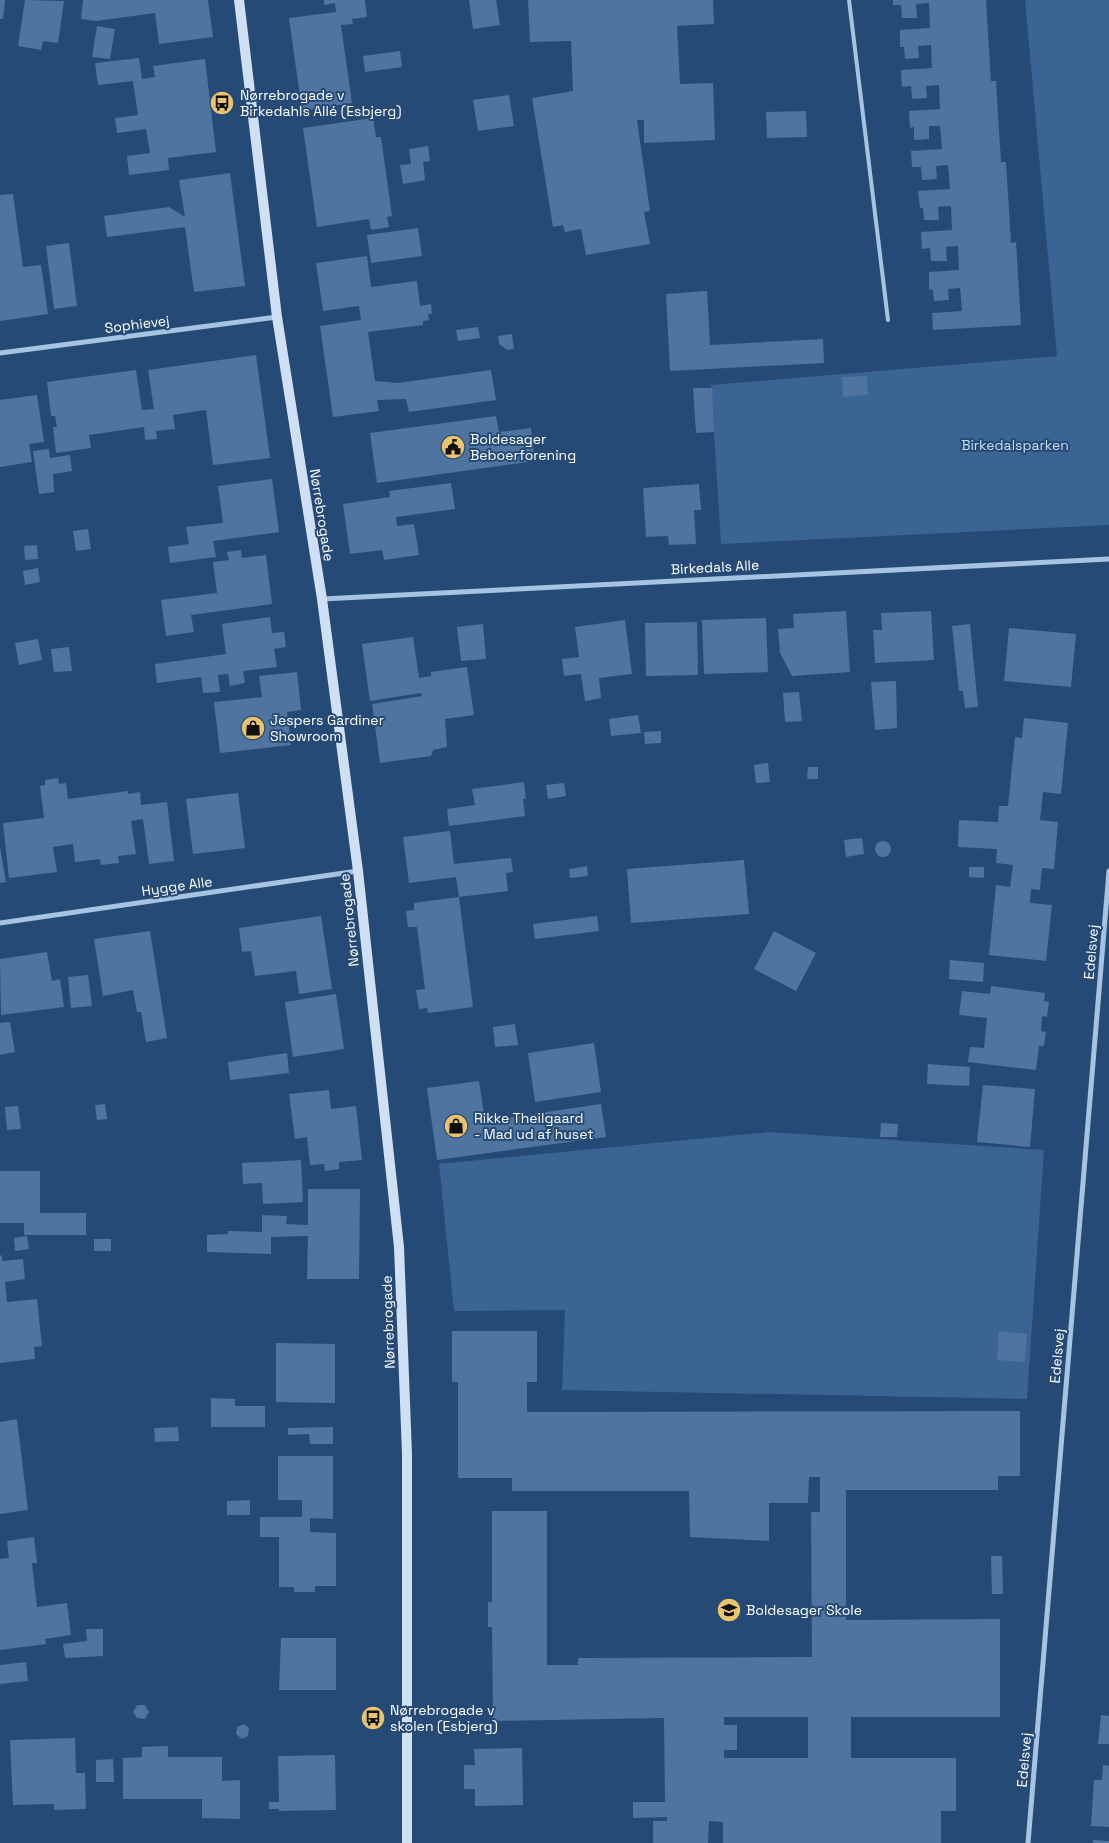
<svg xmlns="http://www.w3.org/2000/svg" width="1109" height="1843" font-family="'Space Grotesk',sans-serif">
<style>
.green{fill:#3a6494}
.building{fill:#4f74a0;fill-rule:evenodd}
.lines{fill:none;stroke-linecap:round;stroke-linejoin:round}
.lane{stroke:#a7c3e2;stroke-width:4}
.street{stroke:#a7c3e2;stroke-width:5}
.secondary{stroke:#d0dff3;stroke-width:10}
.labels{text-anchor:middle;stroke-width:4;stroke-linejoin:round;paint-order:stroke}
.poi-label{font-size:14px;fill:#fff;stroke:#264a76;text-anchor:start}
.street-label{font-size:14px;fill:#fff;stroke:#264a76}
.park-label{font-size:14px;fill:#c9dcf2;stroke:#264a76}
</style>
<rect width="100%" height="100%" fill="#264a76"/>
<!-- green -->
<path class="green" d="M1025,0H1109V525L721,544L711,385L1057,356Z
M768,1132L1044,1150L1027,1399L562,1390L565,1310L454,1311L439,1164Z"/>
<!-- building -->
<path class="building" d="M0,0H5L3,19H0Z
M25,0L64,1L58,43L43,41L41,50L18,46Z
M83,0H208L213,37L159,44L155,13L96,21L81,19Z
M324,0H365L367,17L352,19L353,24L341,25L352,103L302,111L289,18L336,12L335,3L324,5Z
M469,0H496L500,25L473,29Z
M528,0H713L714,24L677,26L680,84L713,83L715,140L644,143V120H637L650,211L644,212L650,244L586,255L581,229L565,232L563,225L553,227L532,98L573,91L571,41L530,42Z
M893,0H986L991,81H996L1001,162H1006L1011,243L1016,242L1021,325L933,330L932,313L962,311L960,288L948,289L949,300L934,301L933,290L929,289V272L959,270L958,246L946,247L947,261H931L930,248L922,249L921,232L952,230L951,206L938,207L939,220H924L923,208H920L918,191L950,189L948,165L936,166L937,179L922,180L921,167H912L911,151L942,149L940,126H929V139L914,140V127L910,128L909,111L940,109L939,85L926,86L927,98L912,99L911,86L902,87L901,70L932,68L931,45L918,46L919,58L905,59L904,47H900V30L930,28L929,3L916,4L917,18H902L901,5H893Z
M97,26L115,29L110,59L92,57Z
M400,51L402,67L365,72L363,56Z
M139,58L142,79L155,77L153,66L205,59L216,152L168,158L169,170L129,175L127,156L150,153L146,129L117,133L115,118L138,115L133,81L98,85L95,63Z
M509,95L514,126L478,131L473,100Z
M806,111L807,137L767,138L766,112Z
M373,118L376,137H381L392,216L387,217L389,227L371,230L369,219L317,227L303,128Z
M428,146L430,161L423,162L425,180L403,184L400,165L411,164L409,149Z
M230,173L245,286L194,292L185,227L107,237L104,216L169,207L185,217L179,180Z
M13,194L23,267L41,265L48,314L0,321V195Z
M418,228L422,256L371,263L367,235Z
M69,243L77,306L54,309L46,246Z
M367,256L371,287L417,281L420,306L431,304L432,314H428L429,320L423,321V325L368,332L375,381L398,383L491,370L496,400L409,412L406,399L377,400L379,411L333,417L320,326L361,320L359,306L323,311L316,263Z
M707,291L710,345L823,339L824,363L670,371L666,294Z
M478,327L480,338L458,341L456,330Z
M512,334L514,349L507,350L499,344L498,336Z
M256,355L270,458L213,465L206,410L173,415L175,429L156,431L157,439L145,440L144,427L89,435L91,448L56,453L53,427H57L55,416H51L47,382L136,370L142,410L154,409L148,370Z
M867,376L868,395L843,397L842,377Z
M693,388H712L714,432L696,433Z
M37,395L44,442L29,444L32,462L0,467V400Z
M496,416L499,432L531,428L535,461L377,483L370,433Z
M49,449L50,458L70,455L72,471L53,474L54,492L39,494L33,451Z
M272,479L279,532L213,541L216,557L170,563L168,547L189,544L186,527L223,523L218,486Z
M451,483L455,509L396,517L397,526L414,524L419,555L384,560L382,550L350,554L343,504L390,497L389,491Z
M699,484L701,510H694L696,544L669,545L668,536L646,537L643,488Z
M88,529L91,549L76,551L73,531Z
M37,545L38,559L25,560L24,546Z
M241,550L242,558L266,555L272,604L191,615L194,632L166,636L161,600L217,593L213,562L229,560L227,552Z
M38,568L40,582L25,585L23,571Z
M846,611L850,672L792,676L780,653L778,629L794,628L793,614Z
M931,611L934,660L875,663L873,630H882L881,613Z
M270,617L272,633L284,632L286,647L274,649L277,667L243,671L245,683L230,686L228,674L218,675L220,692L203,693L201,677L157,683L155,664L226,654L222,624Z
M766,618L768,672L704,674L702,620Z
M625,620L632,674L599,678L601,698L585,701L581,674L564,676L562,659L579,657L575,627Z
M697,622L698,675L646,676L645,623Z
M483,624L486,659L461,661L457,627Z
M970,624L978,707L965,708L963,691H959L952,626Z
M1009,628L1076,634L1071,687L1004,681Z
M413,637L419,678L431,676V672L467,667L474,715L445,719L447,747L433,750L431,756L380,763L372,704L422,696L421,693L370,701L362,644Z
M38,639L42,660L19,665L15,643Z
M69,647L72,671L54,672L51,649Z
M297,672L301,710L287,712L291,745L220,753L214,702L262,697L259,676Z
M896,681L897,728L875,730L871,682Z
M799,692L802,721L785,722L783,693Z
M638,715L641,733L611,736L609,719Z
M1024,718L1068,723L1061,794L1043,792L1040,820L1058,822L1054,869L1042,868L1040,890L1031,889L1030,903L1052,905L1046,961L989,955L996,885L1010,887L1013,865L996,863L997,849L958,847L959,820L998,822L999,806H1008L1015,737L1022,738Z
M661,731V743L645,744L644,732Z
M768,763L770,782L756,783L754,765Z
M808,767H818V779H807Z
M58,778L59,784L66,783L68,799L128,791V794L140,792L141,805L167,802L174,861L149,864L143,819L131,821L136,854L118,856L119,863L101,865L100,859L75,862L73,844L53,847L57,872L9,878L3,823L44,818L40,786L45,785V780Z
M524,782L526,799H523L525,816L449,826L447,809L475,805L472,789Z
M564,783L566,796L548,799L546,785Z
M238,793L245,848L193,854L186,799Z
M450,831L454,864L511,858L513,872L506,873L508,891L459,897L473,1007L428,1013L427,1008L419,1009L416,990L425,989L417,927H408L406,911L414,910V903L459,897L456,877L409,883L403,837Z
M862,838L864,854L846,857L844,840Z
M875 849a8 8 0 1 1 16 0a8 8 0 1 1-16 0Z
M0,847L6,882L0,883Z
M744,860L749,914L631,923L627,869Z
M587,866L588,876L570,878L569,869Z
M969,867H984V878L969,877Z
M321,916L332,989L299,994L296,971L255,976L251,951L242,952L239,928Z
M597,916L599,931L535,939L533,924Z
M150,931L167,1038L146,1042L141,1012H137L133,990L103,996L94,939Z
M774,931L816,953L796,991L754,969Z
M47,952L52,981L60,979L64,1007L1,1015L0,959Z
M950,960L984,963L983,982L949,979Z
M88,975L92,1006L71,1008L68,977Z
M991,986L1045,993L1044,1001L1049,1002L1047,1017L1042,1016L1041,1031L1046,1032L1044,1046H1039L1036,1070L968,1062L970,1047L984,1048L987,1018L959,1015L962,991L990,994Z
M336,994L344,1049L293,1057L285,1002Z
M10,1022L15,1052L0,1055V1023Z
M515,1024L518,1045L495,1047L493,1027Z
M594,1043L601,1092L535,1102L528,1053Z
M287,1053L289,1073L230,1080L228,1062Z
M928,1064L970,1067L969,1086L927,1084Z
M479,1081L485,1121L601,1104L606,1137L437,1160L427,1088Z
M983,1085L1035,1089L1030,1147L977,1142Z
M329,1090L331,1109L356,1106L362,1160L339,1162V1169L325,1171L324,1164L310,1165L307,1137L295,1139L289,1094Z
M105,1104L107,1119L97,1120L95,1105Z
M18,1106L21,1129L7,1130L5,1107Z
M881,1123L898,1124L897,1137H880Z
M301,1160L303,1202L263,1204L262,1183L243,1184L242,1163Z
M0,1171H40V1213H86V1235H24V1223H0Z
M308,1189H360L359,1279H307L308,1236L271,1237V1254L207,1252V1235L228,1234V1231L262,1232V1215L287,1216L286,1224L308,1225Z
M27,1236L29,1249L15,1251L14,1238Z
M94,1239H111V1251H94Z
M2,1255V1261L23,1259L25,1279L5,1282L7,1302L37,1299L42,1346L34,1347L35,1359L0,1363V1256Z
M452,1331H537V1382H527V1412L1020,1411V1476H998V1490H846V1620L1000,1619V1717H851V1758H956V1811H941V1843H723V1822L709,1821L708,1843H653V1821H667V1817L633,1818V1802H665L664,1718L493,1721L492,1627H488V1602H492V1511H547V1665H578V1658L812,1657L811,1512H820V1477H809L808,1503H769V1541L690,1537L689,1491H512V1478H458V1382H452ZM724,1717H808V1758H724V1750H737V1725H724Z
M999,1331L1027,1334L1025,1362L997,1360Z
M276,1343L335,1344V1403L276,1402Z
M211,1398L235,1399V1406H265V1427H211Z
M17,1419L28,1510L0,1514V1422Z
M178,1427L179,1441L155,1442L154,1428Z
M333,1427V1444H310L309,1434L288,1435V1428Z
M278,1456H333V1519L310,1518V1532L336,1533V1586H315V1592H294V1587H279V1537H260V1517H302V1500H278Z
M250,1500V1515H227V1501Z
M34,1537L37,1563H32L37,1607L67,1603L71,1635L45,1639L46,1644L0,1650V1559L9,1558L7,1541Z
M991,1556H1002L1003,1594H992Z
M86,1629H103V1656L65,1658L63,1644L87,1641Z
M281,1638H336V1690H279Z
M26,1662L28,1681L0,1684V1665Z
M137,1705H145L149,1712L145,1719L137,1718L133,1712Z
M1101,1715L1109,1716V1744H1098Z
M244,1724L249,1728L248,1736L242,1739L236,1734L237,1727Z
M75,1738L76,1773H85L86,1809L54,1810V1804L13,1805L10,1740Z
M168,1746V1757H222V1781L240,1780V1819L202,1818V1799H123V1758L142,1757V1747Z
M522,1748L523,1805L475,1806V1789H464V1765H475L474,1749Z
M335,1755L336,1810L279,1811V1809H269V1802H279L278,1756Z
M113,1759L114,1782H96V1760Z
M1103,1765L1109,1766V1827L1091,1826L1094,1780H1102Z
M1093,1840L1109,1841V1843H1093Z"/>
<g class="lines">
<!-- lane -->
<path class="lane" d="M849,0L888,320"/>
<!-- street -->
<path class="street" d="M0,353L277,317
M322,599L1109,559
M0,923L358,871
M1028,1843L1109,871"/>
<!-- secondary -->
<path class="secondary" d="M239,0L277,317L322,599L358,871L399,1247L407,1454V1843"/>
</g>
<!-- icons -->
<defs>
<g id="bus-disc" transform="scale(1.25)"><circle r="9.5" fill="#eac46d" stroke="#264a76"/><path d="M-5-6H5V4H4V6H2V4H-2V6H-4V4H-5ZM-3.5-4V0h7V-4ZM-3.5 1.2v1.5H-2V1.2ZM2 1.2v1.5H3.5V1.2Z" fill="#111"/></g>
<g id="civic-disc" transform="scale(1.25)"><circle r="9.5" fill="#eac46d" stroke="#264a76"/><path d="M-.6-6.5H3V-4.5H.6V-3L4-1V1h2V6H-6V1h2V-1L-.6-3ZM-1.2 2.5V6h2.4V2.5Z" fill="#111"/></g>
<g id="shop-disc" transform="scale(1.25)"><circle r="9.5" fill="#eac46d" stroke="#264a76"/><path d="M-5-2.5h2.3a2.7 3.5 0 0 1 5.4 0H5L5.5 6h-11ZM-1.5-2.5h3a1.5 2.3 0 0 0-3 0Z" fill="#111"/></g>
<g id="school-disc" transform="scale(1.25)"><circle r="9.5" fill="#eac46d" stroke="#264a76"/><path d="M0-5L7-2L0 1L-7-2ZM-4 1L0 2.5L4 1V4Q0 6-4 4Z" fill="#111"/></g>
</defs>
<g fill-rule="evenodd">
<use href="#bus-disc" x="222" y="103"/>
<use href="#civic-disc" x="453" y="447"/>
<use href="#shop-disc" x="253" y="728"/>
<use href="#shop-disc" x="456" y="1126"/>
<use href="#school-disc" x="729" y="1610"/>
<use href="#bus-disc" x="373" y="1718"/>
</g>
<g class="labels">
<!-- poi labels -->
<g class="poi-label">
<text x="240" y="100">Nørrebrogade v<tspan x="240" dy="16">Birkedahls Allé (Esbjerg)</tspan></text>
<text x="470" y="444">Boldesager<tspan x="470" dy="16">Beboerforening</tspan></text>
<text x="270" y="725">Jespers Gardiner<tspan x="270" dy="16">Showroom</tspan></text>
<text x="474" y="1123">Rikke Theilgaard<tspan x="474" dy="16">- Mad ud af huset</tspan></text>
<text x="746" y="1615">Boldesager Skole</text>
<text x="390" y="1715">Nørrebrogade v<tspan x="390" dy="16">skolen (Esbjerg)</tspan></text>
</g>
<!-- street labels -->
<g class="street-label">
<text transform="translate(137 324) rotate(-7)" y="5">Sophievej</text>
<text transform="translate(322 515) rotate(81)" y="5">Nørrebrogade</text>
<text transform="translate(715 567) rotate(-3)" y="5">Birkedals Alle</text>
<text transform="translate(177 886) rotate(-8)" y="5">Hygge Alle</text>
<text transform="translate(349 920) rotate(-96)" y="5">Nørrebrogade</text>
<text transform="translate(1091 952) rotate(-85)" y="5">Edelsvej</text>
<text transform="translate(388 1322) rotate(-92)" y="5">Nørrebrogade</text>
<text transform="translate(1057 1356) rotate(-85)" y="5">Edelsvej</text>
<text transform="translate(1024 1760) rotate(-85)" y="5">Edelsvej</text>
</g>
<!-- park labels -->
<g class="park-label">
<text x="1015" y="450">Birkedalsparken</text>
</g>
</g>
</svg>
